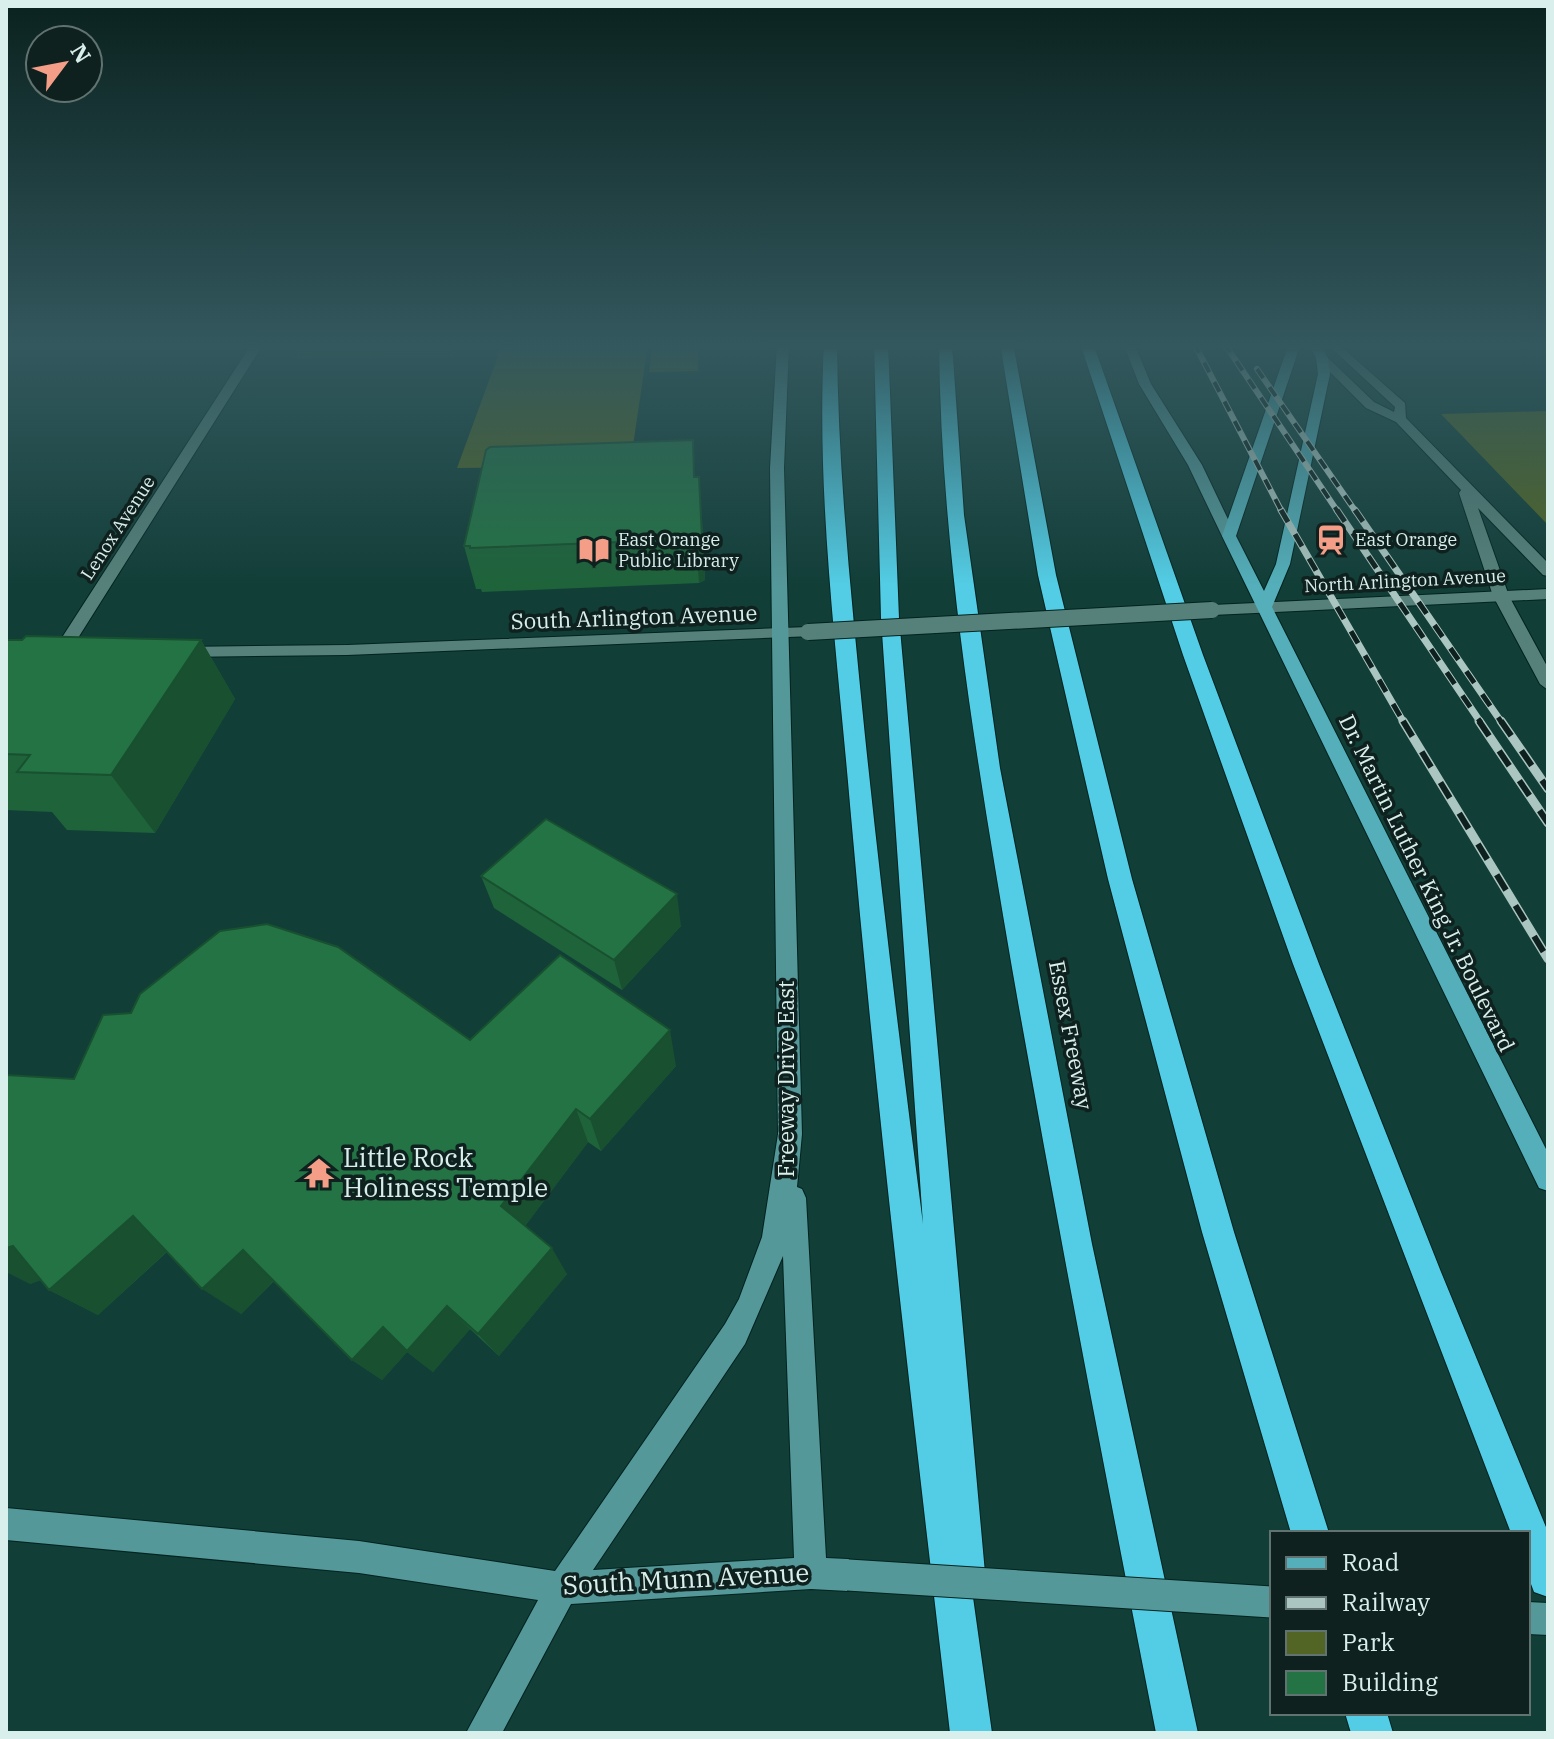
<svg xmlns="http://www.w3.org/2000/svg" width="1554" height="1739" font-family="'IBM Plex Serif',serif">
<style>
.green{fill:#526524}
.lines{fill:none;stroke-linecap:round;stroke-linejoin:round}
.minor-casing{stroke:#02231f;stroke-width:2}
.tertiary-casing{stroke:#02231f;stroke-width:2}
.secondary-casing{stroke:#02231f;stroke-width:2}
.primary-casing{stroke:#02231f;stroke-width:2}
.motorway-casing{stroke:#02231f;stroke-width:2}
.minor{fill:#56817a;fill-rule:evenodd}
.tertiary{fill:#56817a;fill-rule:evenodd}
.secondary{fill:#55989a;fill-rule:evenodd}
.primary{fill:#54afba;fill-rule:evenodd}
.motorway{fill:#53cde5;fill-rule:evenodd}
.rail-far2-casing{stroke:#abc6c1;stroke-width:6}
.rail-far1-casing{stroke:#abc6c1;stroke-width:7}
.rail-casing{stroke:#abc6c1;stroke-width:9}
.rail-far2{stroke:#0f211e;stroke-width:4;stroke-dasharray:11;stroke-linecap:butt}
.rail-far1{stroke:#0f211e;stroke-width:5;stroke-dasharray:14;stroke-linecap:butt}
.rail{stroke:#0f211e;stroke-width:6;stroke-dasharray:18;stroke-linecap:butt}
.tertiary-bridge-casing{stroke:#02231f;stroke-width:18;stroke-linecap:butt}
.secondary-bridge-casing{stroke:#02231f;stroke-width:33;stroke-linecap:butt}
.tertiary-bridge{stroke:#56817a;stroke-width:16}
.secondary-bridge{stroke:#55989a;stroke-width:31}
.wall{fill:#1e633a}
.shaded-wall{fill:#185030}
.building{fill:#237344;stroke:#185030;stroke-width:2}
.labels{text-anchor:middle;stroke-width:7;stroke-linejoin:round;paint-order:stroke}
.far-street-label{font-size:18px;fill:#d9efeb;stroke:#0f211e}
.far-poi-label{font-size:18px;fill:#d9efeb;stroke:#0f211e;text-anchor:start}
.street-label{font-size:22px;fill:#d9efeb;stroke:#0f211e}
.near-poi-label{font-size:26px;fill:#d9efeb;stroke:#0f211e;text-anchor:start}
.near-street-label{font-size:26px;fill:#d9efeb;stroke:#0f211e}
</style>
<rect width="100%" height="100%" fill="#123e38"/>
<!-- green -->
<path class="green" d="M648,344L630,466L457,468L502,345Z
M653,344H699L698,371L649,372Z
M1548,411V525L1441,414Z"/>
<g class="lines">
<!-- minor casing -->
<g class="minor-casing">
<path id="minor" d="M252,343H264L66,657H54L52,653Z
M1326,343H1337L1405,403L1406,418L1548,563V576L1543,575L1478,508L1509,596L1548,668V690L1540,684L1493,596L1459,493L1461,490L1396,422L1366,408L1318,360V356H1326L1374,402L1394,412L1395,407Z"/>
</g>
<!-- tertiary casing -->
<g class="tertiary-casing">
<path id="tertiary" d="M1548,589V599L1212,615L1204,610L1212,605Z
M808,627L814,628V636L347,655L180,657L172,652L180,647L347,645Z"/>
</g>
<!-- secondary casing -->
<g class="secondary-casing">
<path id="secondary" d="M777,343H789L784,468L802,1134L797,1187L802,1189L806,1198L826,1558L848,1559L859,1564L864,1575L859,1586L848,1591L811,1589L571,1604L502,1733H466L538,1600L359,1573L6,1540V1508L359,1541L555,1571L725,1324L739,1299L762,1237L778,1134L770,468ZM783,1256L794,1558L593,1570L745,1344Z
M1123,343H1134L1151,384L1202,465L1236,536L1234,539L1229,540L1222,536L1188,465L1139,384Z
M1528,1602L1548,1603V1635L1528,1634Z"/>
</g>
<!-- primary casing -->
<g class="primary-casing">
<path id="primary" d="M1289,343H1301L1236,536L1264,591L1276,564L1318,374L1316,358L1308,343H1319L1328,358L1330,374L1290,564L1272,607L1548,1153V1191L1539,1188L1222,536Z"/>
</g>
<!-- motorway casing -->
<g class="motorway-casing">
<path id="motorway" d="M824,343H837C838,475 852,605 865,736C882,899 902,1062 923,1224L881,618L874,343H888L899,618L985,1573L980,1587L972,1590L992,1733H950C914,1424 877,1115 850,805C837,652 816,496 824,343Z
M939,343H952L964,515L1000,768L1092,1244L1198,1733H1156C1106,1478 1057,1224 1012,968C977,762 941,552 939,343Z
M1000,343H1013L1056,575L1132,879L1234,1232L1329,1533H1291L1202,1232L1108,879L1038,575Z
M1080,343H1093L1203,655L1319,964L1441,1272L1548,1532V1597L1534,1592L1528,1576V1533H1511L1293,964L1183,655Z
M1345,1713H1387L1393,1733H1351Z"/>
</g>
<!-- minor -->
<use href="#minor" class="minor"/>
<!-- tertiary -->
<use href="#tertiary" class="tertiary"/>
<!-- secondary -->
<use href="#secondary" class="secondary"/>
<!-- primary -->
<use href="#primary" class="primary"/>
<!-- motorway -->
<use href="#motorway" class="motorway"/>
<!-- rail-far2 casing -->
<g class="rail-far2-casing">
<path id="rail-far2" d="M1194,343L1282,512
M1224,343L1338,512
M1257,369L1356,512"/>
</g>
<!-- rail-far1 casing -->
<g class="rail-far1-casing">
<path id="rail-far1" d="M1281,510L1404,723
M1337,510L1481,723
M1355,510L1502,723"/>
</g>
<!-- rail casing -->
<g class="rail-casing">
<path id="rail" d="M1403,721L1548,959
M1479,721L1548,823
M1501,721L1548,789"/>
</g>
<!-- rail-far2 -->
<use href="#rail-far2" class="rail-far2"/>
<!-- rail-far1 -->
<use href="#rail-far1" class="rail-far1"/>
<!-- rail -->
<use href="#rail" class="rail"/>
<!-- tertiary-bridge casing -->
<g class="tertiary-bridge-casing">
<path id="tertiary-bridge" d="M808,632L1212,610"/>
</g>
<!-- secondary-bridge casing -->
<g class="secondary-bridge-casing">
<path id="secondary-bridge" d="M848,1575L1272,1602"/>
</g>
<!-- tertiary-bridge -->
<use href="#tertiary-bridge" class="tertiary-bridge"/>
<!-- secondary-bridge -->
<use href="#secondary-bridge" class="secondary-bridge"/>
</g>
<!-- wall -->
<path class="wall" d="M291,343H459L454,357L297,358Z
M695,477L702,519L705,580L699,583L482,592L481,589H476L464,546Z
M6,640H201L235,699L155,833L67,830L52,812L6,810Z
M481,876L681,926L622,990L494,908Z
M470,1040L676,1066L601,1151L588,1142L525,1226L567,1274L499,1356L470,1329L433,1372L407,1352L382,1380L352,1360L274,1281L241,1314L167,1252L98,1315L49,1290L40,1280L30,1284L74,1079Z"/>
<!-- shaded-wall -->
<path class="shaded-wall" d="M451,343H459L454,357Z
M699,477L705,580L699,583L696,539Z
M201,640L235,699L155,833L111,775Z
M677,894L681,926L622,990L614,960Z
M670,1030L676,1066L601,1151L590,1119Z
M576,1109L588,1142L519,1234L501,1206Z
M133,1216L175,1244L98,1315L49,1290Z
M13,1246L63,1273L30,1284L6,1272V1248Z
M552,1248L567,1274L499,1356L478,1334Z
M243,1250L278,1276L241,1314L202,1289Z
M447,1306L470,1329L433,1372L407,1352L382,1380L352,1360L383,1327Z"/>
<!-- building -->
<path class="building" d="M693,440L694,477H699L702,537L696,539L470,548V546H464L486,450L490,447Z
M26,636L201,640L111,775L17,772L30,755L6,754V640H22Z
M546,819L677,894L614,960L481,876Z
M267,924L338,947L470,1040L560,955L670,1030L590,1119L576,1109L501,1206L552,1248L478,1334L447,1306L407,1351L383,1327L352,1360L243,1250L202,1289L133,1216L49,1290L13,1246L6,1248V1075L74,1079L103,1015L131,1013L140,994L220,931Z"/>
<!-- sky -->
<linearGradient id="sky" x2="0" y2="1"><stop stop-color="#0a221f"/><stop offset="0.59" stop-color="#33585e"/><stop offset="1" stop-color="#33585e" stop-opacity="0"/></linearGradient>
<rect width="1554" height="586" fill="url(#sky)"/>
<!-- icons -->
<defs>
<g id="station-bare" transform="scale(2.4)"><path d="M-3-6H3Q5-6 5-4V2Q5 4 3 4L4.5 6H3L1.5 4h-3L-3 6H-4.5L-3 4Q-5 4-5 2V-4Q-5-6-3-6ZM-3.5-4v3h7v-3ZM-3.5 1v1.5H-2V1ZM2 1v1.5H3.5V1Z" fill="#f49e88" stroke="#0f211e" stroke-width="2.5" paint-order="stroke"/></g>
<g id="library-bare" transform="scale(2.4)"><path d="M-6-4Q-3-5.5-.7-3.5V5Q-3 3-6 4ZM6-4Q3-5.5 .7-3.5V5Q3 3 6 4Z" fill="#f49e88" stroke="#0f211e" stroke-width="2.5" paint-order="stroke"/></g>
<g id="temple-bare" transform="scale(2.4)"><path d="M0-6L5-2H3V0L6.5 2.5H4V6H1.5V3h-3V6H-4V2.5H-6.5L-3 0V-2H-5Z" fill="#f49e88" stroke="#0f211e" stroke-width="2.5" paint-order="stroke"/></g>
</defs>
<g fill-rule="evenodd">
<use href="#station-bare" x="1331" y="540"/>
<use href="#library-bare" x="594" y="550"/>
<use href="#temple-bare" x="319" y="1173"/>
</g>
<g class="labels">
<!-- far-street labels -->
<g class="far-street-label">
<text transform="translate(118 528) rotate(-57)" y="6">Lenox Avenue</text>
<text transform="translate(1405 581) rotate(-3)" y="6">North Arlington Avenue</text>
</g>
<!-- far-poi labels -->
<g class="far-poi-label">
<text x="618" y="546">East Orange<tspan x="618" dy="21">Public Library</tspan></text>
<text x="1355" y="546">East Orange</text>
</g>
<!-- street labels -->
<g class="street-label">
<text transform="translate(634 617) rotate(-2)" y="8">South Arlington Avenue</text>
<text transform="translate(1427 883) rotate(64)" y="8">Dr. Martin Luther King Jr. Boulevard</text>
<text transform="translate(1071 1035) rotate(79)" y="8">Essex Freeway</text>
<text transform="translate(786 1079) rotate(-90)" y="8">Freeway Drive East</text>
</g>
<!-- near-poi labels -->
<g class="near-poi-label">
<text x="343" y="1167">Little Rock<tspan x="343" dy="30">Holiness Temple</tspan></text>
</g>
<!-- near-street labels -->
<g class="near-street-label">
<text transform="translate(686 1579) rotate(-3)" y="9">South Munn Avenue</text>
</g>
</g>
<!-- border -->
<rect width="1554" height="1739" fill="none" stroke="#d9efeb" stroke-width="16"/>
<!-- legend -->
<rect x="1270" y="1531" width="260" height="184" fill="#0f211e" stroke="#607370" stroke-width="2"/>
<rect x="1286" y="1557" width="40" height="12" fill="#54afba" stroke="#607370" stroke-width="2"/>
<text x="1342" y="1571" font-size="24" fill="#d9efeb">Road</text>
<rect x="1286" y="1597" width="40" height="12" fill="#abc6c1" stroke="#607370" stroke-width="2"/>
<text x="1342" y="1611" font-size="24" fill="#d9efeb">Railway</text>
<rect x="1286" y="1631" width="40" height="24" fill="#526524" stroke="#607370" stroke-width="2"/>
<text x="1342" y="1651" font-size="24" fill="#d9efeb">Park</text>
<rect x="1286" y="1671" width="40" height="24" fill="#237344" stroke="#607370" stroke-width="2"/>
<text x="1342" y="1691" font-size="24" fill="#d9efeb">Building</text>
<!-- north arrow -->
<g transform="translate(64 64) rotate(58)"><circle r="38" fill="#0f211e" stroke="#607370" stroke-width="2"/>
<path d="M0-6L14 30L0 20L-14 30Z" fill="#f49e88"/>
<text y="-12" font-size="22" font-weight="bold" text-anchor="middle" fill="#d9efeb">N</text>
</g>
</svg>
